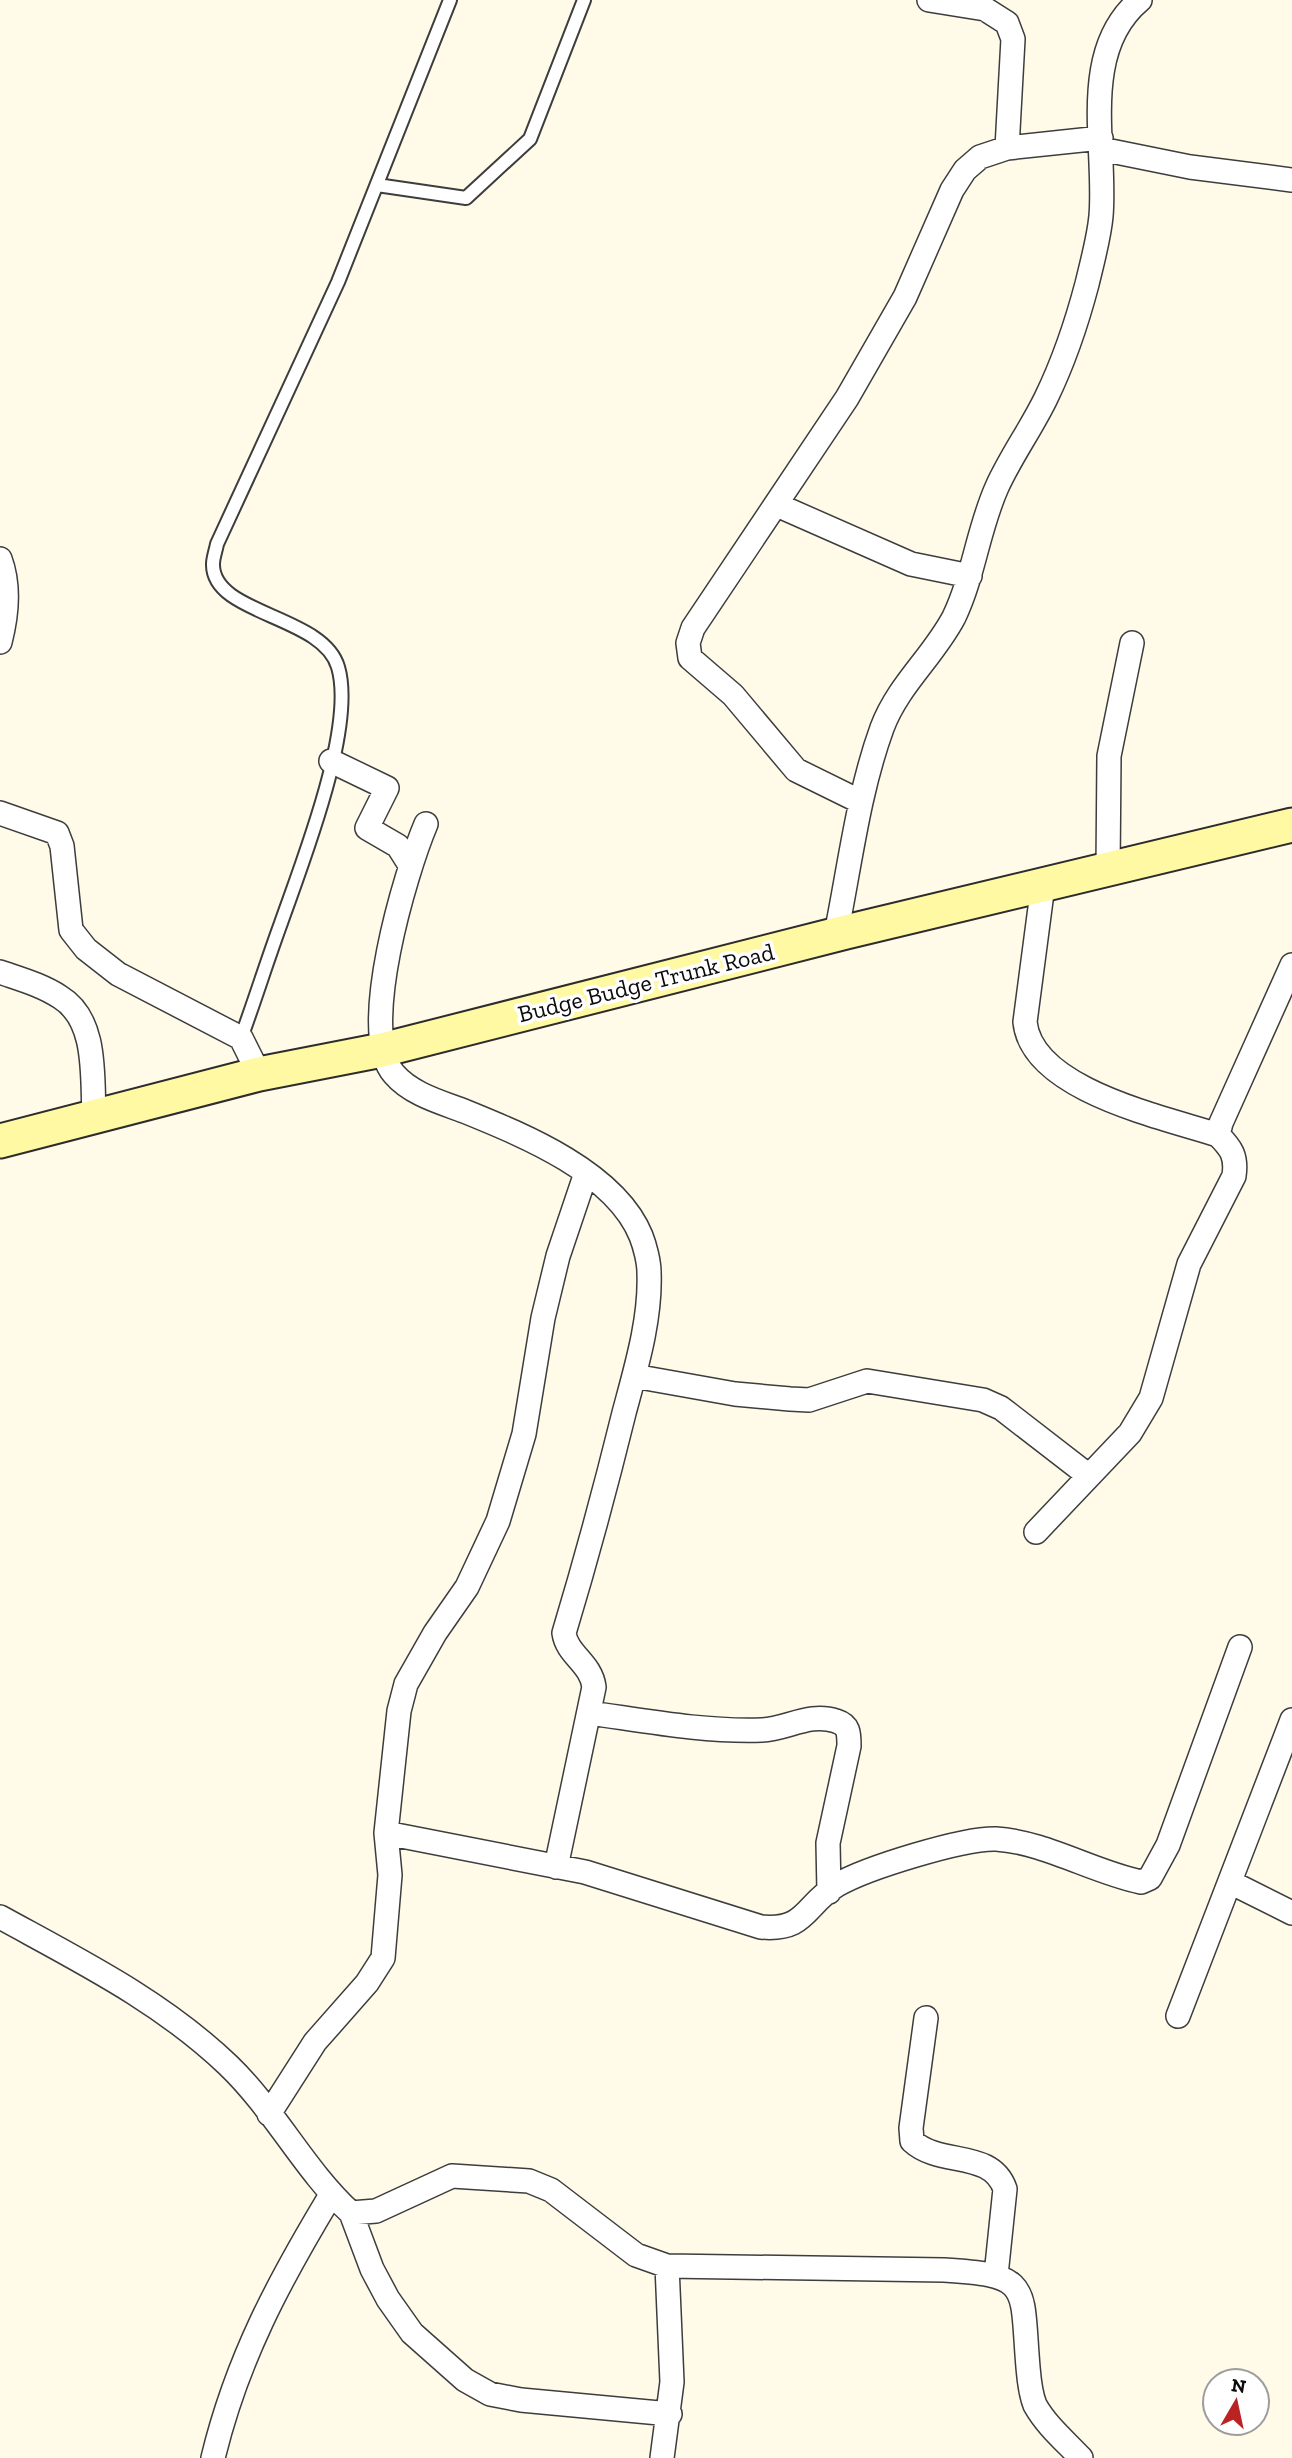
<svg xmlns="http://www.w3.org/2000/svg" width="1292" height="2458" font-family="'Zilla Slab',serif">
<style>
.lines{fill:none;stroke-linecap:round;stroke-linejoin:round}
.lane-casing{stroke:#3d3d3d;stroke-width:16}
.street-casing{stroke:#3d3d3d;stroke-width:26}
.secondary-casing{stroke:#2c2c2c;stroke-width:37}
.lane{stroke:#fff;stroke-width:12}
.street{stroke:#fff;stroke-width:23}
.secondary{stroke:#fff9a3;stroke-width:33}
.labels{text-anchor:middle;stroke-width:7;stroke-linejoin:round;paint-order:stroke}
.street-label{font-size:24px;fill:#0a0a0a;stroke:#fff}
</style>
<rect width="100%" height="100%" fill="#fffbe8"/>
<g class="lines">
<!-- lane casing -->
<g class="lane-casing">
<path id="lane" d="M377,185L466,198L530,139L584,0
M241,1038C255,1000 267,961 281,923C302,863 356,727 338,667C323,615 212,615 213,564C213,558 216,550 217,544L338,282L450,0"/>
</g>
<!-- street casing -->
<g class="street-casing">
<path id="street" d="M929,0L985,9L1007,23L1013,39L1007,148
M1101,149L1190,167L1292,180
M777,505L911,564L970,576
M0,559C10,586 7,615 0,642
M331,761L387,788L367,828L398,846L410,865
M861,802L796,770L733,695L690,658L688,643L693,628L847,398L905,297L952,190L965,170L980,157L1007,148L1101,138
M0,813L57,833L62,846L71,930L86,949L118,974L241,1038L259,1074
M426,824C406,871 357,1033 394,1074C411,1094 440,1102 464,1111C523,1135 615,1172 641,1236C645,1246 649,1262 649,1272C651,1319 636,1368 624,1413C606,1486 586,1560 564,1633C567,1655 591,1663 594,1687L556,1867
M1108,870L1109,756L1132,643
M1043,885L1025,1022C1032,1090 1163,1117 1218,1135
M836,934C850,865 858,794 882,728C898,685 933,657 954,617C974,575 978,529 997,487C1011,456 1031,429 1046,398C1063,363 1077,322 1087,284C1092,263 1099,238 1101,216C1107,147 1078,52 1140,0
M0,972C20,979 42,985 60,997C98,1020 92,1078 94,1117
M634,1376L735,1394L790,1399L809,1400L867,1381L983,1400L1001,1408L1089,1476
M1036,1532L1130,1433L1151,1398L1189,1264L1234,1176C1237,1156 1231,1148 1218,1135L1221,1123L1292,965
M590,1713C647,1721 704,1732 762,1730C787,1729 810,1712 836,1721C849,1725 849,1733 849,1746L828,1843L829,1892
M386,1833L585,1872L761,1927C807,1931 804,1905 837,1885C866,1868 963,1838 996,1839C1045,1842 1093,1872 1141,1882L1150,1878L1168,1845L1240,1647
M1230,1882L1292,1913
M0,1917C80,1961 161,2001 228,2065C275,2110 304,2170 351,2213L376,2211L452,2176L529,2181L551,2190L636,2255L667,2266L944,2270C1033,2275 1021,2286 1028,2367C1029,2379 1030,2393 1035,2405C1046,2425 1065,2441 1081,2458
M1178,2016L1292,1720
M926,2018L911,2128L912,2141C940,2167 991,2149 1005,2189L996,2275
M269,2114L315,2042L367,1983L383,1958L390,1875L386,1833L399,1711L406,1684L435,1633L467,1587L498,1521L524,1434L543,1318L558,1256L586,1173
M351,2213L372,2269L388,2299L412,2333L465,2380L490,2394L521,2400L670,2414
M213,2458C237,2359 279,2281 331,2195
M662,2458L672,2382L667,2266"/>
</g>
<!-- secondary casing -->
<g class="secondary-casing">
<path id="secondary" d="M0,1141L259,1074L382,1050L846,932L1292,825"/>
</g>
<!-- lane -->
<use href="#lane" class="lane"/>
<!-- street -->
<use href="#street" class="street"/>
<!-- secondary -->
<use href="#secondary" class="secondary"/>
</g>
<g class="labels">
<!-- street labels -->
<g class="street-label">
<text transform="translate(646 983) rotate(-14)" y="8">Budge Budge Trunk Road</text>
</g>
</g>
<!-- north arrow -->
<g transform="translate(1236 2402) rotate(9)"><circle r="33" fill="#ffffff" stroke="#9d9d9d" stroke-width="2"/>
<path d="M0-5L12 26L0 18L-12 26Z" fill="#bb2222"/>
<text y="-10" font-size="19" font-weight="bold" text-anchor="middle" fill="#0a0a0a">N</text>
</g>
</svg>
